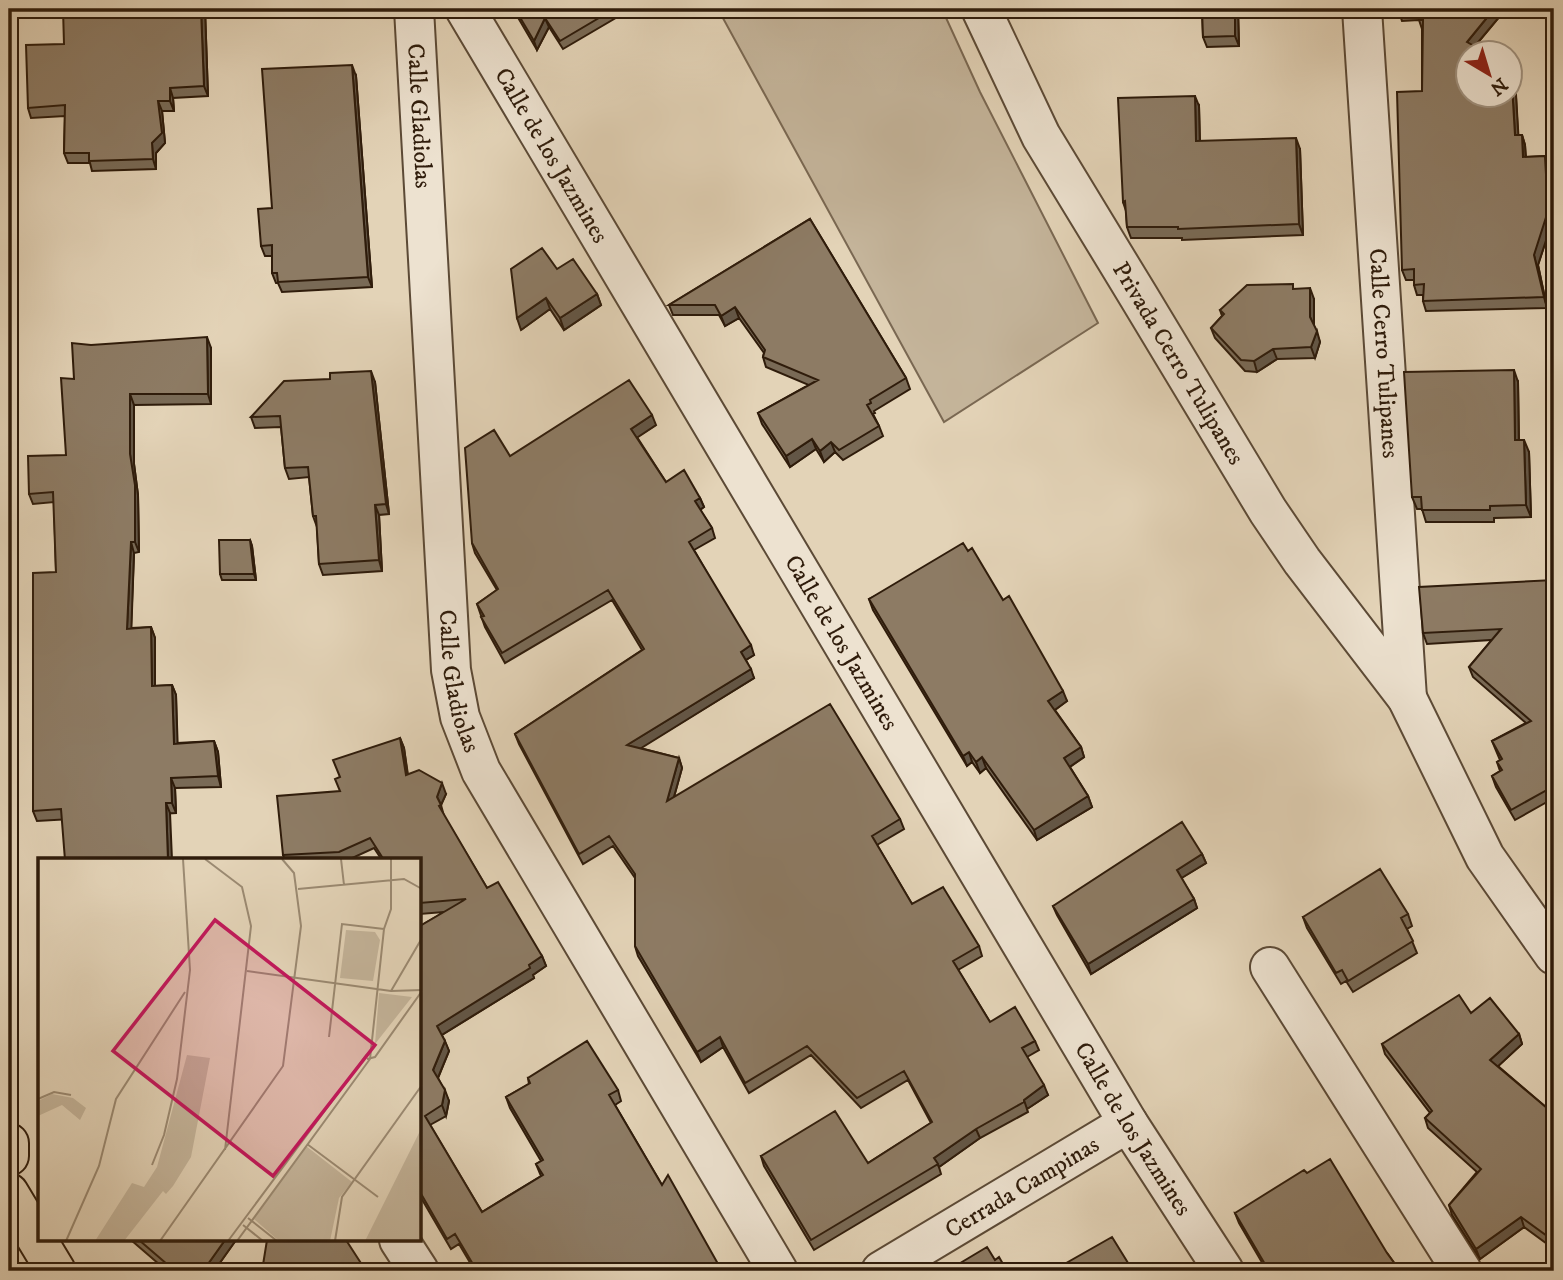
<svg xmlns="http://www.w3.org/2000/svg" width="1563" height="1280" font-family="'IM FELL DW Pica',serif">
<style>
.green{fill:#c4b49a;stroke:#7a6852;stroke-width:2}
.lines{fill:none;stroke-linecap:round;stroke-linejoin:round}
.minor-casing{stroke:#5c4a36;stroke-width:42}
.major-casing{stroke:#2f1c0b;stroke-width:42}
.minor{stroke:#ede2d0;stroke-width:38}
.major{stroke:#e3d3b7;stroke-width:38}
.wall{fill:#796a56;stroke:#2f1c0b;stroke-width:2}
.shaded-wall{fill:#635646;stroke:#2f1c0b;stroke-width:2}
.building{fill:#8d7b64;stroke:#2f1c0b;stroke-width:2}
.labels{text-anchor:middle;stroke-width:7;stroke-linejoin:round;paint-order:stroke}
.street-label{font-size:24px;fill:#2f1c0b;stroke:#ede2d0}
.inset-road{fill:none;stroke:#9b8a72;stroke-width:2}
.view{fill:#c2185b;fill-opacity:0.15;stroke:#c2185b;stroke-width:3.5}
.inset-edge{fill:none;stroke:#2f1c0b;stroke-width:3.5}
</style>
<rect width="100%" height="100%" fill="#e3d3b7"/>
<filter id="stains"><feTurbulence type="fractalNoise" baseFrequency=".00286" numOctaves="4"/><feColorMatrix values="0 0 0 0 .2 0 0 0 0 .09 0 0 0 0 .02 0 0 0 .5 -.17"/></filter>
<radialGradient id="worn" r=".72"><stop offset=".6" stop-color="#630" stop-opacity="0"/><stop offset="1" stop-color="#630" stop-opacity=".3"/></radialGradient>
<!-- green -->
<path class="green" d="M718,9H942L980,92L1098,323L944,422Z"/>
<g class="lines">
<!-- minor casing -->
<g class="minor-casing">
<g id="minor">
<path id="s1" d="M414,9L451,670L460,717L481,771L778,1271"/>
<path id="s2" d="M465,9L1128,1123L1224,1271"/>
<path id="s3" d="M981,9L1041,136L1139,297L1268,511L1302,561L1407,698L1485,857L1554,955"/>
<path id="s4" d="M1362,9L1407,698"/>
<path d="M1270,967L1462,1271"/>
<path d="M399,1240L419,1271"/>
<path id="s5" d="M881,1271L1128,1123"/>
</g>
</g>
<!-- major casing -->
<g class="major-casing">
<path id="major" d="M9,1143V1156
M9,1193L56,1271"/>
</g>
<!-- minor -->
<use href="#minor" class="minor"/>
<!-- major -->
<use href="#major" class="major"/>
</g>
<!-- wall -->
<path class="wall" d="M205,9L208,96L173,98L174,111H162L165,143L156,153V169L92,171L90,163H68L64,153L65,116L31,118L28,108L64,44Z
M513,9H631L563,49L549,27L537,50Z
M1202,9H1238L1239,46L1207,47L1203,37Z
M1398,9H1519V10H1505L1475,46L1515,78L1518,135H1522L1525,145L1526,157L1545,156L1549,166L1552,222L1538,265L1547,308L1426,311L1423,301V295H1417L1414,285V280H1406L1402,270L1422,91V29L1419,20L1402,21Z
M356,76L372,287L282,292L278,283H276L272,273V256H265L261,246L272,208Z
M1199,106L1200,141L1300,149L1303,235L1182,240V238H1131L1127,227L1126,211L1123,202Z
M810,219L906,378L910,389L874,411L875,413L873,414L879,426L883,436L843,460L835,452L824,462L816,449L790,467L762,424L758,413L809,385L766,367L763,357L764,353L739,318L725,326L719,315H673L669,305Z
M557,269L597,294L601,305L564,330L550,309L521,330Z
M1295,289L1314,299V326L1320,342L1315,358L1277,359L1257,372L1245,371L1215,338L1211,328L1222,316L1220,310Z
M211,348V404L134,405V464L138,495L139,552L134,553L131,628L151,627L155,638V686L172,685L176,695L177,743L214,741L218,752L221,787L175,788L176,813L37,821L33,811L56,572L54,502L33,504L29,494L66,455L74,379Z
M375,382L389,514L379,515L382,571L323,575L319,564L317,527L313,516L309,477L289,479L285,468L281,427L255,428L251,417Z
M1518,382L1519,440L1529,452L1531,517L1494,518V522H1426L1422,509H1417L1412,497Z
M656,425L637,437L666,482L700,498L704,507L700,510L712,528L715,538L694,550L754,655L746,660L754,678L640,748L679,758L682,768L674,797L900,819L904,829L877,845L912,904L979,946L982,956L958,970L990,1022L1035,1041L1039,1050L1027,1057L1048,1095L1027,1109L1028,1112L980,1138L939,1167L941,1174L814,1250L764,1166L761,1156L868,1163L931,1123L908,1080L861,1108L811,1055L749,1093L723,1047L701,1062L638,956L635,946V878L613,846L583,864L519,744L515,734L642,650L612,600L505,663L485,627L477,604L497,590L475,553L472,543L510,456Z
M250,540L252,546L256,580H222L220,574Z
M968,551L1003,600L1067,701L1055,710L1081,747L1084,757L1070,767L1088,796L1092,807L1037,840L986,768L980,773L972,762L967,766L873,610L869,599Z
M1554,580V798L1515,820L1496,787L1492,776L1500,771L1497,762L1500,760L1492,741L1526,723L1473,677L1469,667L1492,640L1427,644L1423,633Z
M400,738L404,748L408,775L446,794L441,805L444,816L487,888L542,956L546,966L533,975L534,978L442,1035L449,1051L438,1078L449,1101L446,1116L430,1125L482,1212L541,1176L536,1164L541,1161L510,1108L506,1097L529,1084L528,1078L618,1090L621,1101L615,1105L662,1185L722,1271H475L459,1244L451,1249L420,1196V926L444,912L420,914V860H382L374,848L348,860H285L283,855L340,791V778Z
M1202,854L1206,863L1181,878L1194,899L1197,908L1091,974L1057,915L1053,906Z
M1408,914L1412,926L1407,929L1417,953L1353,992L1346,981L1341,984L1307,928L1303,917Z
M1471,1013L1519,1034L1522,1044L1498,1066L1554,1114V1249L1524,1227L1480,1259L1452,1215L1449,1205L1477,1172L1428,1128L1425,1118L1430,1113L1385,1054L1382,1044Z
M1235,1213L1387,1253L1400,1271H1267L1239,1223Z
M131,1240H236L214,1271H167Z"/>
<!-- shaded-wall -->
<path class="shaded-wall" d="M201,9H205L208,96L204,86Z
M1235,9H1238L1239,46L1235,36Z
M1494,9H1504L1505,10L1470,52L1467,42Z
M545,18L549,27L537,50L534,41Z
M352,65L356,76L372,287L368,277Z
M1511,68L1515,78L1519,145L1515,135Z
M170,88L173,98L174,111L170,101Z
M1195,96L1199,106L1200,151L1196,141Z
M158,101L162,111L165,143L156,153V169L153,159L152,143Z
M1522,135L1525,145L1526,167L1523,157Z
M1296,138L1300,149L1303,235L1299,224Z
M1545,156L1549,166L1552,222L1538,265L1547,308L1544,297L1534,255Z
M1310,288L1314,299V328L1310,317Z
M597,294L601,305L564,330L560,318Z
M546,298L550,309L521,330L517,318Z
M735,307L739,318L725,326L721,316Z
M1317,331L1320,342L1315,358L1311,347Z
M207,337L211,348V404L208,394Z
M1273,349L1277,359L1257,372L1254,361Z
M1514,370L1518,382L1519,453L1515,440Z
M371,371L375,382L389,514L386,504Z
M130,394L134,405V464L138,495L139,552L135,542L130,454Z
M652,415L656,425L635,439L631,429Z
M812,439L816,449L790,467L786,456Z
M1524,440L1529,452L1531,517L1526,505Z
M831,442L835,452L824,462L820,451Z
M700,498L704,507L698,511L695,501Z
M375,505L379,515L382,571L379,560Z
M250,540L252,546L256,580L254,574Z
M131,542L134,553L131,639L127,629Z
M151,627L155,638V696L152,686Z
M751,645L754,655L744,661L741,652Z
M751,669L754,678L630,755L627,745Z
M172,685L176,695L178,754L174,744Z
M1063,691L1067,701L1052,712L1048,701Z
M400,738L404,748L409,786L406,775Z
M214,741L218,752L221,787L218,776Z
M1081,747L1084,757L1068,768L1064,758Z
M969,752L972,762L967,766L963,756Z
M982,757L986,768L980,773L976,762Z
M679,758L682,768L670,811L667,801Z
M171,778L175,788L176,813L172,803Z
M442,783L446,794L441,805L437,797Z
M1088,796L1092,807L1037,840L1034,830Z
M166,803L170,813L172,860H168Z
M1202,854L1206,863L1180,879L1177,870Z
M1194,899L1197,908L1091,974L1088,964Z
M542,956L546,966L533,975L534,978L440,1036L437,1026Z
M1519,1034L1522,1044L1494,1070L1490,1060Z
M720,1037L723,1047L701,1062L697,1052Z
M445,1041L449,1051L437,1080L433,1070Z
M1044,1085L1048,1095L1027,1109L1024,1100Z
M445,1090L449,1101L446,1116L442,1105Z
M976,1129L980,1138L939,1167L934,1158Z
M1521,1217L1524,1227L1480,1259L1476,1249Z
M225,1240H236L214,1271H203Z"/>
<!-- building -->
<path class="building" d="M63,9H201L204,86L170,88V101H158L162,133L152,143L153,159L89,161V153H64L65,105L28,108L26,45L64,44Z
M515,9H614L560,41L545,18L534,41Z
M1202,9H1235V36L1203,37Z
M1398,9H1494L1467,42L1485,52H1468V94H1510L1511,68L1515,135H1522L1523,157L1545,156L1548,211L1534,255L1544,297L1423,301L1424,284L1414,285V269L1402,270L1397,92L1422,91L1423,20H1419V10L1398,11Z
M352,65L368,277L278,282L277,273H272V245L261,246L258,209L272,208L262,69Z
M1195,96L1196,141L1296,138L1299,224L1178,229V227H1127L1125,201L1123,202L1118,98Z
M810,219L906,378L870,400L871,403L867,405L879,426L839,450L831,442L820,451L812,439L786,456L758,413L818,380L763,357L765,350L735,307L721,316L715,305H669Z
M542,248L557,269L573,259L597,294L560,318L546,298L517,318L511,269Z
M1293,284V289L1310,288V317L1317,331L1311,347L1273,349L1254,361L1241,360L1211,328L1224,314L1220,310L1247,285Z
M207,337L208,394H130V454L135,485V542H131L127,629L151,627L152,686L172,685L174,744L214,741L218,776L171,778L172,803H166L168,860H65L61,809L33,811V573L56,572L53,492L29,494L28,456L66,455L61,378L74,379L72,343L91,345Z
M1514,370L1515,440H1524L1526,505L1490,506V510H1422L1421,497H1412L1404,372Z
M371,371L386,504L375,505L379,560L319,564L316,516H313L308,467L285,468L280,416L251,417L284,381L330,379V373Z
M629,380L652,415L631,429L666,482L684,470L700,498L695,501L712,528L689,542L751,645L741,652L751,669L627,745L679,758L667,801L830,704L900,819L872,836L912,904L943,887L979,946L953,961L990,1022L1015,1007L1035,1041L1022,1048L1044,1085L1024,1100V1102L976,1129L934,1158L938,1164L811,1240L761,1156L835,1111L868,1163L932,1122L904,1071L857,1098L807,1046L745,1083L720,1037L697,1052L635,946V874L609,836L579,854L515,734L644,649L608,590L502,653L481,617L484,616L477,604L498,589L472,543L465,448L494,430L510,456Z
M219,540H250L254,574H220Z
M963,543L968,551L972,548L1003,600L1009,596L1063,691L1048,701L1081,747L1064,758L1088,796L1034,830L982,757L976,762L969,752L963,756L869,599Z
M1554,580V786L1511,810L1492,776L1502,770L1497,762L1502,759L1492,741L1531,721L1469,667L1501,629L1423,633L1419,587Z
M400,738L406,775L419,770L442,783L437,797L441,805L439,806L487,888L498,882L542,956L529,965L530,968L437,1026L445,1041L433,1070L445,1090L442,1105L425,1116L482,1212L543,1175L536,1164L543,1160L506,1097L530,1083L528,1078L587,1041L618,1090L609,1095L662,1185L668,1175L722,1271H477L455,1234L447,1239L420,1192V926L466,899L420,903V860H384L370,838L339,852L283,855L277,796L340,791L335,779L340,777L333,760Z
M1182,822L1202,854L1177,870L1194,899L1088,964L1053,906Z
M1380,869L1408,914L1401,918L1413,941L1348,981L1342,970L1336,973L1303,917Z
M1459,995L1471,1013L1490,998L1519,1034L1490,1060L1554,1114V1241L1521,1217L1476,1249L1449,1205L1481,1169L1425,1118L1432,1111L1382,1044Z
M1330,1159L1387,1253L1400,1271H1269L1235,1213L1304,1170L1307,1173Z
M1112,1237L1133,1271H1065L1061,1266Z
M139,1240H225L203,1271H175Z
M267,1240H346L366,1271H262Z
M987,1247L995,1260L999,1257L1007,1271H947Z"/>
<g class="labels">
<!-- street labels -->
<g class="street-label">
<text dy="8" stroke="none"><textPath href="#s1" startOffset="107">Calle Gladiolas</textPath></text>
<text dy="8" stroke="none"><textPath href="#s2" startOffset="170">Calle de los Jazmines</textPath></text>
<text dy="8" stroke="none"><textPath href="#s4" startOffset="345">Calle Cerro Tulipanes</textPath></text>
<text dy="8" stroke="none"><textPath href="#s3" startOffset="406">Privada Cerro Tulipanes</textPath></text>
<text dy="8" stroke="none"><textPath href="#s2" startOffset="737">Calle de los Jazmines</textPath></text>
<text dy="8" stroke="none"><textPath href="#s1" startOffset="674">Calle Gladiolas</textPath></text>
<text dy="8" stroke="none"><textPath href="#s2" startOffset="1304">Calle de los Jazmines</textPath></text>
<text dy="8" stroke="none"><textPath href="#s5" startOffset="164">Cerrada Campinas</textPath></text>
</g>
</g>
<!-- overview -->
<g transform="translate(38 858)">
<rect width="383" height="383" fill="#e3d3b7"/>
<path d="M308,72L337,74L342,82L335,123L302,120ZM341,135L374,139L337,186ZM149,197L172,200L153,299L135,328L128,336L125,333L86,383H57L94,325L106,329L119,309ZM14,236L35,240L48,250L42,262L24,247L0,258V243ZM383,271V383H327ZM268,288L314,324L301,340L292,383H241L216,361Z" fill="#c4b49a"/>
<path class="inset-road" d="M167,1L204,29L213,68L187,292M303,1L306,27M260,31L366,21L384,31M209,113L353,133L384,132M353,133L384,80M291,179L304,66L346,71M329,201L337,199L384,133M0,241L16,234L33,237M269,286L340,339M114,307L126,277L139,221L152,112L145,1M210,360L239,383M205,367L225,383M28,383L61,308L78,241L147,134M122,383L245,208L263,68L256,15L244,1M190,383L329,196M199,383L332,201L346,71L353,51V1M297,383L304,339L384,227"/>
<path class="view" d="M177,62L337,187L235,318L75,193Z"/>
<rect width="383" height="383" class="inset-edge"/>
</g>
<!-- margin -->
<rect width="1563" height="1280" fill="none" stroke="#e3d3b7" stroke-width="35"/>
<rect x="10" y="10" width="1542" height="1259" fill="none" stroke="#2f1c0b" stroke-width="3.5"/>
<rect x="18" y="18" width="1528" height="1245" fill="none" stroke="#2f1c0b" stroke-width="2"/>
<!-- north arrow -->
<g transform="translate(1489 74) rotate(142)"><circle r="33" fill="#ede2d0" stroke="#a19381" stroke-width="2"/>
<path d="M0-5L12 26L0 18L-12 26Z" fill="#8f2418"/>
<text y="-10" font-size="19" font-weight="bold" text-anchor="middle" fill="#2f1c0b">N</text>
</g>
<rect width="100%" height="100%" filter="url(#stains)"/>
<rect width="100%" height="100%" fill="url(#worn)"/>
</svg>
